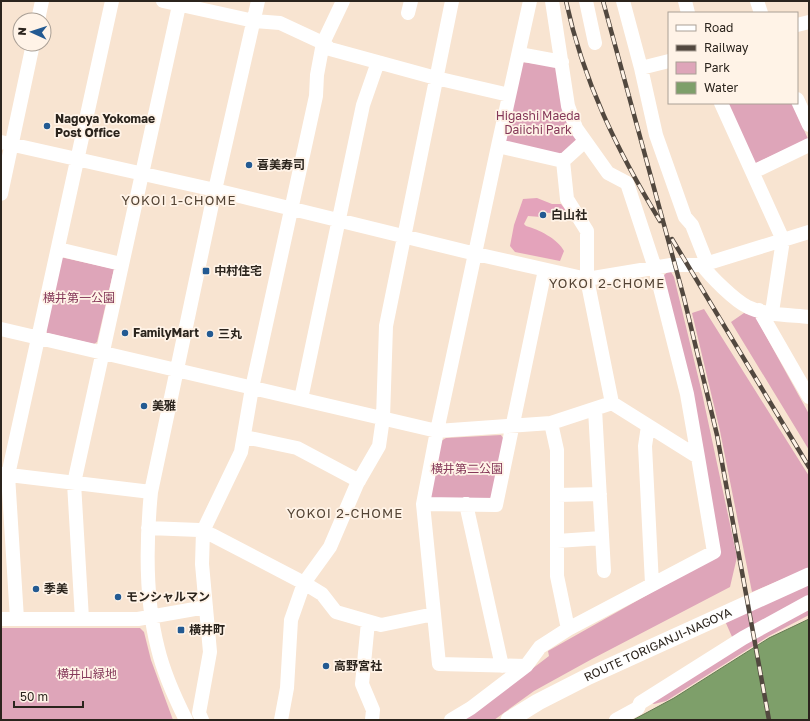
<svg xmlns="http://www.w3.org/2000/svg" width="810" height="721" font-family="'Golos Text','Noto Sans JP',sans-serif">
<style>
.green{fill:#dea5b9}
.forest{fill:#e4a3bb}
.water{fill:#7e9f6a;stroke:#657a53}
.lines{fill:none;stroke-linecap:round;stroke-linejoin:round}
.minor{stroke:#fff;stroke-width:14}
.major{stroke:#fff;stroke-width:17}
.rail-casing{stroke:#52483f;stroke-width:4.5}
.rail{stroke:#fff3e7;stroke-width:3;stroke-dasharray:9;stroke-linecap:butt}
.poi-dot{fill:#235a92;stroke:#fff3e7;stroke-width:1.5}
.labels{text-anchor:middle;stroke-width:3.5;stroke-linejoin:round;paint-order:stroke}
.park-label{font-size:12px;fill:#853859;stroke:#fff3e7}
.poi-label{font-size:12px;font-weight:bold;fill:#2b241d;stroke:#fff3e7;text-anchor:start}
.street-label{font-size:12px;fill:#2b241d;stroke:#fff3e7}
.neighbourhood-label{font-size:13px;letter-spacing:1px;fill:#544435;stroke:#fff3e7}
</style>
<rect width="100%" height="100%" fill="#f8e4d1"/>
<!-- green -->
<path class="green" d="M521,62L555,66L578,139L561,157L507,145L506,140Z
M727,103H792L808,139L754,164Z
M60,257L114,269L97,342L94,344L47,333L45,328Z
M670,270L674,277L702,393L737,557L730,587L592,659L534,691L494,720H461L478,710L549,656L548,651L718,555L663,276Z
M704,309L809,476V568L752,592L720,431L692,313Z
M744,313L755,316L809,414V450L731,322Z
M501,435L505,441L493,498L435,501L430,497L441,441L446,438Z
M809,584V598L733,639L725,621Z
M809,607V615L769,636L666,701L654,704L652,703L746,641Z
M1,628H140L144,632L151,660L173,720H1Z"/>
<!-- forest -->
<path class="forest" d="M537,198L552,204H561L568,213V216L564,219C554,217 550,207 541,217L528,216L524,224L526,226C538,229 558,239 564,251L560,261L515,252L510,246L514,225L523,199Z"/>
<!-- water -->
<path class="water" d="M809,619V720H633L674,698L769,638Z"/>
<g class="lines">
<!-- minor -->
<path class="minor" d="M163,1L254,21L280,23L323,43L330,49L436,78L509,95
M530,1L498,146L563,161L585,141
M552,1L568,106L576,128L608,173L627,183L655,268L687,394L698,457
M586,1L595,43
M623,1L641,68L669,61
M685,1L688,13
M757,1L761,13
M408,13L411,1
M38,20L42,1
M797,25L809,22
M519,54L562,62
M641,68L656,135L685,217L692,225L707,263
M797,99L809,125
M721,103L783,240L772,312
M1,142L215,190L476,254L587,279L671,265H702L809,232
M498,146L437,431L423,504L439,664L526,666
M753,172L809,145
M1,194L33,44
M58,249L121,264
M702,265C710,276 735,301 748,307C764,315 791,315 809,317
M759,310L809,397
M1,329L437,431L551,423L612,403
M301,399L363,105L378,62
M595,409L604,571
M551,423L557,450V576L568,629L714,552L698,457L612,403L587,279V231L567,199L563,161
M648,426L645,446L652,584
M245,437L297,448L359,481
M1,474L151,492
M557,495L600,494
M423,504L496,505L545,270
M466,504L502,666
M148,528L199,530L212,535L304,583L322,594L336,612L381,625L434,614
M557,541L602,538
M1,619H138L206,607
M17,619L8,475L112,1
M82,619L74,483L180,1
M368,622L362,684L373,710L372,720
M186,720C175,698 164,674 158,649C145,599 146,543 151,492L215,190L258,1
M202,720L199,713L210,652L202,564L203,531L241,452L252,388L316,96L317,75L323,43L343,1
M281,720L287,688L291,620L304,583L330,547L357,484L379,446L383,418L386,326L452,1
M451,720L471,708L526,666L540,647L568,629
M616,720L638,708L640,703L743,638L809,602"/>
<!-- major -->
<path class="major" id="s1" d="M509,720L538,702L589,676L809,576"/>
<!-- rail casing -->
<g class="rail-casing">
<path id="rail" d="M566,1C583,81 618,152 660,221
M603,1L684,298L717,435L769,720
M672,239L809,467"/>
</g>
<!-- rail -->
<use href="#rail" class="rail"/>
</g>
<!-- markers -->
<g class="poi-dot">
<circle cx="47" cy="126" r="4"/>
<circle cx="249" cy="165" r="4"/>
<circle cx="543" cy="215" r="4"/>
<rect x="202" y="267" width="8" height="8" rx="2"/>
<circle cx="125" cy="333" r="4"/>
<circle cx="210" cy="334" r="4"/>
<circle cx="144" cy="406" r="4"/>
<circle cx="36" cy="589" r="4"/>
<circle cx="118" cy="597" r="4"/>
<rect x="177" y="626" width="8" height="8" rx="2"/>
<circle cx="326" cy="666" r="4"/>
</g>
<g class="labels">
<!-- park labels -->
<g class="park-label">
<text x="538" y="120">Higashi Maeda<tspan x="538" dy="14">Daiichi Park</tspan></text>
<text x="79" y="302">横井第一公園</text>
<text x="467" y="473">横井第二公園</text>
<text x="87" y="678">横井山緑地</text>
</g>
<!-- poi labels -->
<g class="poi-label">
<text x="55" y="123">Nagoya Yokomae<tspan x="55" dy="14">Post Office</tspan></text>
<text x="257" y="169">喜美寿司</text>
<text x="551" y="219">白山社</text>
<text x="214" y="275">中村住宅</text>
<text x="133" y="337">FamilyMart</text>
<text x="218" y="338">三丸</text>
<text x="152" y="410">美雅</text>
<text x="44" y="593">季美</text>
<text x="126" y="601">モンシャルマン</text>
<text x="189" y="634">横井町</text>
<text x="334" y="670">高野宮社</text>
</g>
<!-- street labels -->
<g class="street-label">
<text dy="4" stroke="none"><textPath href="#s1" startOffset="167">ROUTE TORIGANJI-NAGOYA</textPath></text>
</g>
<!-- neighbourhood labels -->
<g class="neighbourhood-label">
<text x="179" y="205">YOKOI 1-CHOME</text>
<text x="607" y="288">YOKOI 2-CHOME</text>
<text x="345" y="518">YOKOI 2-CHOME</text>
</g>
</g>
<!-- border -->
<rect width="810" height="721" fill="none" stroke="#2b241d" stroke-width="4"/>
<!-- legend -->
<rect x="668" y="12" width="130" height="92" fill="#fff3e7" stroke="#aaa096"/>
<rect x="676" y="25" width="20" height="6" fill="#ffffff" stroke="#aaa096"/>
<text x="704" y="32" font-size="12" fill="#2b241d">Road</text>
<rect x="676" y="45" width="20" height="6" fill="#52483f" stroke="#aaa096"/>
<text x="704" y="52" font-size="12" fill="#2b241d">Railway</text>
<rect x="676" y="62" width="20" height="12" fill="#dea5b9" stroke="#aaa096"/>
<text x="704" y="72" font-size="12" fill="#2b241d">Park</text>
<rect x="676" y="82" width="20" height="12" fill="#7e9f6a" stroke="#aaa096"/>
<text x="704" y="92" font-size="12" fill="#2b241d">Water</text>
<!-- north arrow -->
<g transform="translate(32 32) rotate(273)"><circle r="19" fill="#fff3e7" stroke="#aaa096"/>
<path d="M0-3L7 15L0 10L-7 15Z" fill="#235a92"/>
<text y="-6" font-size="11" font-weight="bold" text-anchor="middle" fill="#2b241d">N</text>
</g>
<!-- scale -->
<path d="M14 701v6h69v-6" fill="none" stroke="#2b241d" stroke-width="2"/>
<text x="20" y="701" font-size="12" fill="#2b241d" stroke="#fff3e7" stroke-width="3" paint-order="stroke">50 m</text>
</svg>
